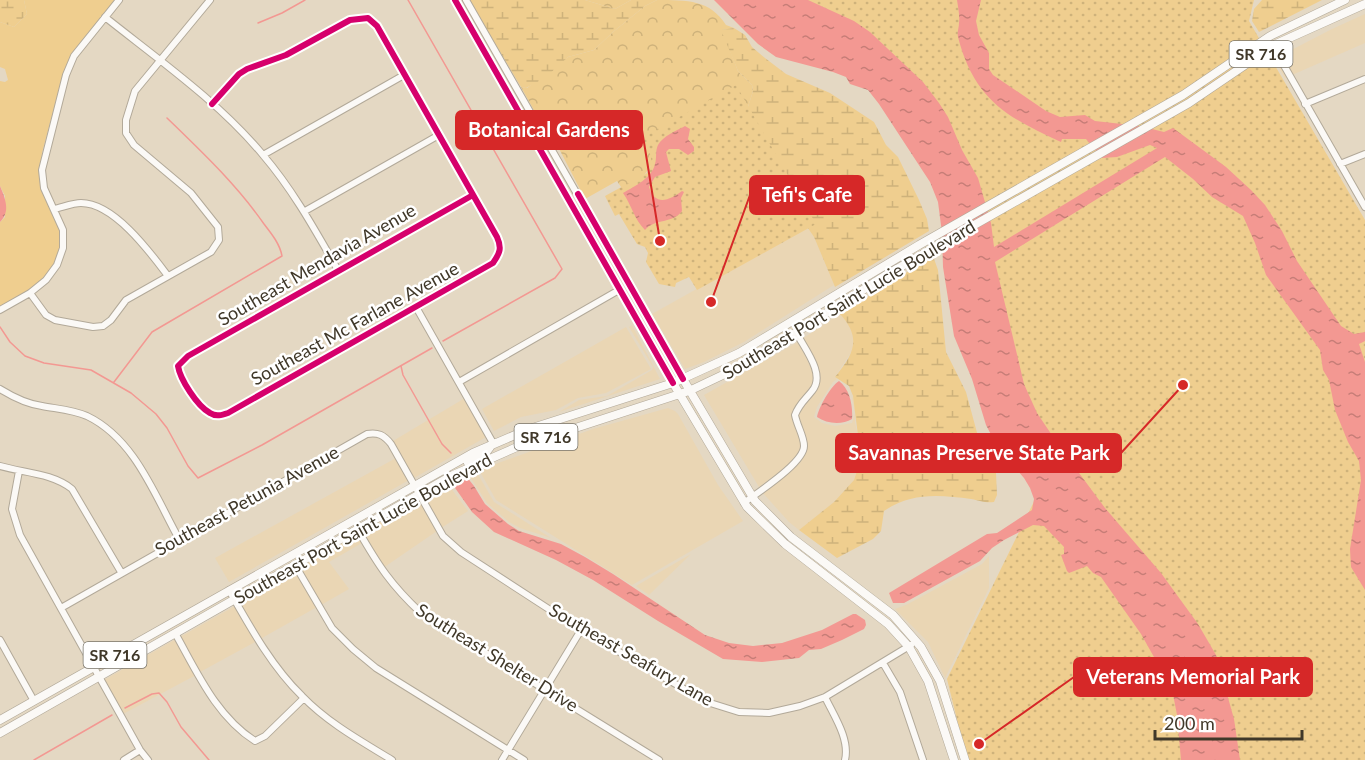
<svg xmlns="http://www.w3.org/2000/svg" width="1365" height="760" font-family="Lato,sans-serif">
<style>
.built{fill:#ead6b4}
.grass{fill:#efce8f}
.forest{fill:url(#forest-crowns)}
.wetland{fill:url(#wetland-marsh)}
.park{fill:url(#park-dots)}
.water{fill:url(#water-ripples)}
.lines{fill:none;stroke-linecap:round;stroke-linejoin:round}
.stream{stroke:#f39892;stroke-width:1.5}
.minor-casing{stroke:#b2a999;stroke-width:8}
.major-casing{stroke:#b2a999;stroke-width:9}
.minor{stroke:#fbf9f6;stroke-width:6}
.major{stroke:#fbf9f6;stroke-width:8}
.cycleway-casing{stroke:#fff;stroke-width:10}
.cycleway{stroke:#d6006c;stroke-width:6}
.labels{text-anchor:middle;stroke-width:5;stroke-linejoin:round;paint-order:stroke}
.shield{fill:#fff;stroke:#797469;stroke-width:1.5}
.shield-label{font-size:16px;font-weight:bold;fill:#403829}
.street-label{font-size:18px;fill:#403829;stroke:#fff}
.leader{fill:none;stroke:#d62828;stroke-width:2}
.callout-dot{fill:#d62828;stroke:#fff;stroke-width:2}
.callout{fill:#d62828;stroke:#d62828;stroke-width:2}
.callout-label{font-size:20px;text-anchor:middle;font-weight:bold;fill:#fff}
</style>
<defs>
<pattern id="forest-crowns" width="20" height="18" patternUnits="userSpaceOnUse" patternTransform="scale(1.5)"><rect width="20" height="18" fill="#efce8f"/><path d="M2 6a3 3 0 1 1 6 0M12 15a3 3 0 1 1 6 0" fill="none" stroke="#ceb27b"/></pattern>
<pattern id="wetland-marsh" width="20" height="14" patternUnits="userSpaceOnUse" patternTransform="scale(1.5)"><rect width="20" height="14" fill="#efce8f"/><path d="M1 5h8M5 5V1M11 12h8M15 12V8" fill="none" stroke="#ceb27b"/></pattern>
<pattern id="park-dots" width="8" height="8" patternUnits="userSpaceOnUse" patternTransform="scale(1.5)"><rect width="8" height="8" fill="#efce8f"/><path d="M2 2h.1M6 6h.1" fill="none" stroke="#ceb27b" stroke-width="1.8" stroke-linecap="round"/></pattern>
<pattern id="water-ripples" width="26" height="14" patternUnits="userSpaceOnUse" patternTransform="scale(1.5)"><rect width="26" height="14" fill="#f39892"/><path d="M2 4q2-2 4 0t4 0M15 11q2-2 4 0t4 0" fill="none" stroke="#c67d77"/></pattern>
</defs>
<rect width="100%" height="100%" fill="#e4d8c3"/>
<!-- built -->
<path class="built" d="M1365,14V43L1292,75L1283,59L1279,61L1287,77L1285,78L1274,59L1332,29Z
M807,227L814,237L834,285L744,342L704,362L685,369L652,314Z
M840,314L849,323L854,336L855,346L835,377L837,379L833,382L817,407L814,417L822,423L835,426L852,423L855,413L851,393L856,406L855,423L860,442L861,459L854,480L834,502L799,530L789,522L762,492L800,463L807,449L798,416L803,404L819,387L820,377L818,368L802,339Z
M632,325L660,379L559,412L579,400L607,396L652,370L653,367L629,327Z
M626,327L651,369L606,393L578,398L556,410L521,417L494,431L482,409Z
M798,342L815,376L814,384L799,400L793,414L802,448L800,453L790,464L759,487L704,395Z
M465,398L486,437L414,478L393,441Z
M668,408L675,411L678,414L718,485L743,521L632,585L496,500L479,470L593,429Z
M396,458L409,480L229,582L215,558Z
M476,471L494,502L551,538L520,528L509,522L487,503L469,475Z
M450,485L453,491L468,511L441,528L425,498Z
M421,501L437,531L383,568L361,532Z
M357,534L362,543L329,562L349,589L321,605L299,567Z
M691,554L649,595L636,586Z
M989,556V588L945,678L928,642L895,609L906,605L982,564Z
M295,569L317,607L262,638L239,603Z
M235,606L257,641L200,672L180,637Z
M176,639L196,675L123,714L104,680Z"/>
<!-- grass -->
<path class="grass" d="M24,0H116L72,54L63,74L42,153L40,170L60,231V247L55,264L45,278L28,291L0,307V222L5,217V196L0,186V81L5,82L8,80L5,69L0,67V22L14,27L27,14Z"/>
<!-- forest -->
<path class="forest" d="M585,0H631L615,9Z
M657,0C688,0 710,0 726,25L734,28L722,30L738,71L752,85L753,91L747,110L652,164L643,177L623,190L617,181L585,199L553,137L554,133L549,124L541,123L521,87L527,88L568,57L594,50L613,32L645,6Z"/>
<!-- wetland -->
<path class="wetland" d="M0,0H24L27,14L14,27L0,22Z
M469,0H585L615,9L631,0H657L645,6L613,32L594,50L568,57L545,78L526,88L521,87Z
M1262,0H1322L1259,32L1252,21L1254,9Z
M734,28L745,35L752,47L765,58L786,74L830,93L874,122L886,145L898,157L919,200L927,219L929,231L835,287L814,237L799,215L747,110L753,91L752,85L738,71L721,30Z
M933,256L938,270L946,352L966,392L979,440L996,473L997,495L994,502C985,503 981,501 971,499C940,495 912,492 884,511L881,531L873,539L837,558L799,530L834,502L854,480L861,459L853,396L849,386L835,377C854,354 862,338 840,314Z"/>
<!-- park -->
<path class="park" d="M761,0H1254L1249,21L1365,220V760H967L947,679L1044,481L908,102Z
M736,85L816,224L697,290L689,277L676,283L675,287L659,284L646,262L648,253L645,247L637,244L619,214L615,216L605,196L647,173C656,159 649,151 642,138Z"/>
<!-- water -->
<path class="water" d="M714,0H808L854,21L870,32L923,82L939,103L948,117L962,150L978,178L991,223L994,247L1157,148L1150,145L1117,157L1102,158L1086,139H1062L1061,142C1006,117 974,99 958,37C957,31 959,28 959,23C960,16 958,7 957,0H981L976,21L979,35L989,53V69L993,75L1046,111L1060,117L1085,115L1095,121L1140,126L1164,132L1173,128L1226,167L1251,190L1265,205L1282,231L1297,261L1341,326L1354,334L1365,332V341L1359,344L1365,362V590L1351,567L1350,549L1361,480L1359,461L1348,442L1335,410L1329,380L1323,370L1320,350L1266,275L1255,243L1243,216L1212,197L1193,179L1165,157L995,262L1024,384L1037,413L1062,450L1105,508L1161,573L1198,624L1216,655L1234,719L1240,760H1181L1177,715L1172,689L1141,634L1101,577L1093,573L1087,566L1069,573L1067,571L1061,555L1064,554V547L1044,526L1033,525L1004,540L992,548L980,561L904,603H893L889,593L987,534L997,533L1032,510L1034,499L1030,488L1024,478L998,448L986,425L972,379L954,336L943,267L942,233L938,202L930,182L879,104L868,90L850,84L846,77L833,72L776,57L758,44Z
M685,126L690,129L688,139L694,147V151L688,155L679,149H669L666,152L671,171L655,177L649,187C655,207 670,200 682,191L684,192L681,198L682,211C673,224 655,218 645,230C634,219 632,206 623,193C635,186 652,178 655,164C657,158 655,151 658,145C663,136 676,131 685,126Z
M0,186C5,198 11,211 0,222Z
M839,381C850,389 853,406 852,419C842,425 827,424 817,417C819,407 830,387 839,381Z
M466,476L474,486L485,504L508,524L519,531L561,544L585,557L613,574L705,635L729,643L753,646L782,643L822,630L853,614H856L865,620L866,625L864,629L842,640L821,649L809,650L799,658L762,662L723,659L658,621L593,580L556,560L494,532L472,512L453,485Z"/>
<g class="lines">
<!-- stream -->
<path class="stream" d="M408,0L562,269L555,278L443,341
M258,23L282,13L305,0
M0,327L10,342L25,356L44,363L91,370L131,393L156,414L167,428L188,466L198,478L262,445L432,348
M401,366L403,375L442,444L451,453
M114,382L152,332L282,256C280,244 271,233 264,224C236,184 202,152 167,118
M125,708L152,694L159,693L167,702L181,727L209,760
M34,760L112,715"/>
<!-- minor casing -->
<g class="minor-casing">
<path id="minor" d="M455,0L673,383
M466,0L683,379
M105,17C159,60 219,102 263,155C293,190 315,230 338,270
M1282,62L1365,207
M212,104L239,74L247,69L286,55L350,20L368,18L377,26L497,237C502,248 500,253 493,263L228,413C222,415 216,417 210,413C197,406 180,379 178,366L188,356L473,195
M1305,104L1365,79
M263,155L404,75
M1340,164L1365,154
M54,209C63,207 73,203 81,203C114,203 150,252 168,276
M305,211L439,135
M30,293L46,315L55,320L93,327L103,326L111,320L126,300L211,252L219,240L218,227L191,193L134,145L126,133V120L135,91L210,0
M416,307L493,443
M0,310L30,293L46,280L57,265L63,248V230L44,188L42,170L66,75L74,56L119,0
M459,382L619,290
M0,389C13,397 27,404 42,406C58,409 73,410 87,416C135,439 155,496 179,539
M0,466C24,473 52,473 72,489L121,572
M19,471L12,509L20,535L140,750L148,760
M744,503C758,492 804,463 804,446C804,436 797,426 795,415C799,404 805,400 812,391C826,375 805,349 797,334
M358,530C378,565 391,585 421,613L659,760
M295,565L332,628L353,649L376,668L524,760
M229,590C250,627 272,667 302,696C328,723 361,741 392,760
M61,608L367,434C378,432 384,435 391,444L443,536L461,552L581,630L707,702L739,712L769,713L800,706L825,697L911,645
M175,633C197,672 216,716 255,741L265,736L304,698
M0,640L34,701
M883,663L900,692L923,760
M825,697C834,716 850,739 845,760
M124,760L140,750
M502,760L581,630"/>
</g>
<!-- major casing -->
<g class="major-casing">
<path id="major" d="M683,379L755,501L791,537L893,615L921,647L940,681L965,760
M673,383L747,507L785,544L888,624L909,647L928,681L954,760
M468,463L485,454L493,443
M0,720L473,453L529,429L673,383L739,353L919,245L1183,95L1270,36L1345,0
M0,733L453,475L517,447L689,391L748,363L888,274L1189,103L1276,44L1365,4"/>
</g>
<!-- minor -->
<use href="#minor" class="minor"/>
<!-- major -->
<use href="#major" class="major"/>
<!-- cycleway casing -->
<g class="cycleway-casing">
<path id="cycleway" d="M455,0L673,383
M212,104L239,74L247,69L286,55L350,20L368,18L377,26L497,237C502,248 500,253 493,263L228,413C222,415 216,417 210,413C197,406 180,379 178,366L188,356L473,195
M578,194L683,379"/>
</g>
<!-- cycleway -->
<use href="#cycleway" class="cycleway"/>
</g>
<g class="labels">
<!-- shield labels -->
<g class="shield">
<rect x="1229.5" y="41" width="63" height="26" rx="4.5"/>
<rect x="514.5" y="424" width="63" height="26" rx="4.5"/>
<rect x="83.5" y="642" width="63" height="26" rx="4.5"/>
</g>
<g class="shield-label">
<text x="1261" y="60">SR 716</text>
<text x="546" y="443">SR 716</text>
<text x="115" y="661">SR 716</text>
</g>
<!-- street labels -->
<g class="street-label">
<text transform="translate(317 265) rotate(-30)" y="6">Southeast Mendavia Avenue</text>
<text transform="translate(849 300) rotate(-31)" y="6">Southeast Port Saint Lucie Boulevard</text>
<text transform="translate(355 324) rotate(-29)" y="6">Southeast Mc Farlane Avenue</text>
<text transform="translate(247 501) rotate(-29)" y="6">Southeast Petunia Avenue</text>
<text transform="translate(363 529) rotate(-29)" y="6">Southeast Port Saint Lucie Boulevard</text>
<text transform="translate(631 655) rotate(30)" y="6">Southeast Seafury Lane</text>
<text transform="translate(497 658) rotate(32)" y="6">Southeast Shelter Drive</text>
</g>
</g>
<!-- callouts -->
<path class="leader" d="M660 241L642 130M711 302L750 195M1183 385L1121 453M979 744L1074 677"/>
<g class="callout-dot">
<circle cx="660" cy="241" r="6"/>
<circle cx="711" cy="302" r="6"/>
<circle cx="1183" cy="385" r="6"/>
<circle cx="979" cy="744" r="6"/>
</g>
<g class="callout">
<rect x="456" y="111" width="186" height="38" rx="6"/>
<rect x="750" y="176" width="114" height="38" rx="6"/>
<rect x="836" y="434" width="285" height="38" rx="6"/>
<rect x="1074" y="658" width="238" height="38" rx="6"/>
</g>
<g class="callout-label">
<text x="549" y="137">Botanical Gardens</text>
<text x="807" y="202">Tefi's Cafe</text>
<text x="979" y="460">Savannas Preserve State Park</text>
<text x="1193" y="684">Veterans Memorial Park</text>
</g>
<!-- scale -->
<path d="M1155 730v9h147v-9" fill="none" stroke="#403829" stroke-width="3"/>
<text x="1164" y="730" font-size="18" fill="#403829" stroke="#ffffff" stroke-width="4.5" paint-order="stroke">200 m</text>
</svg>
